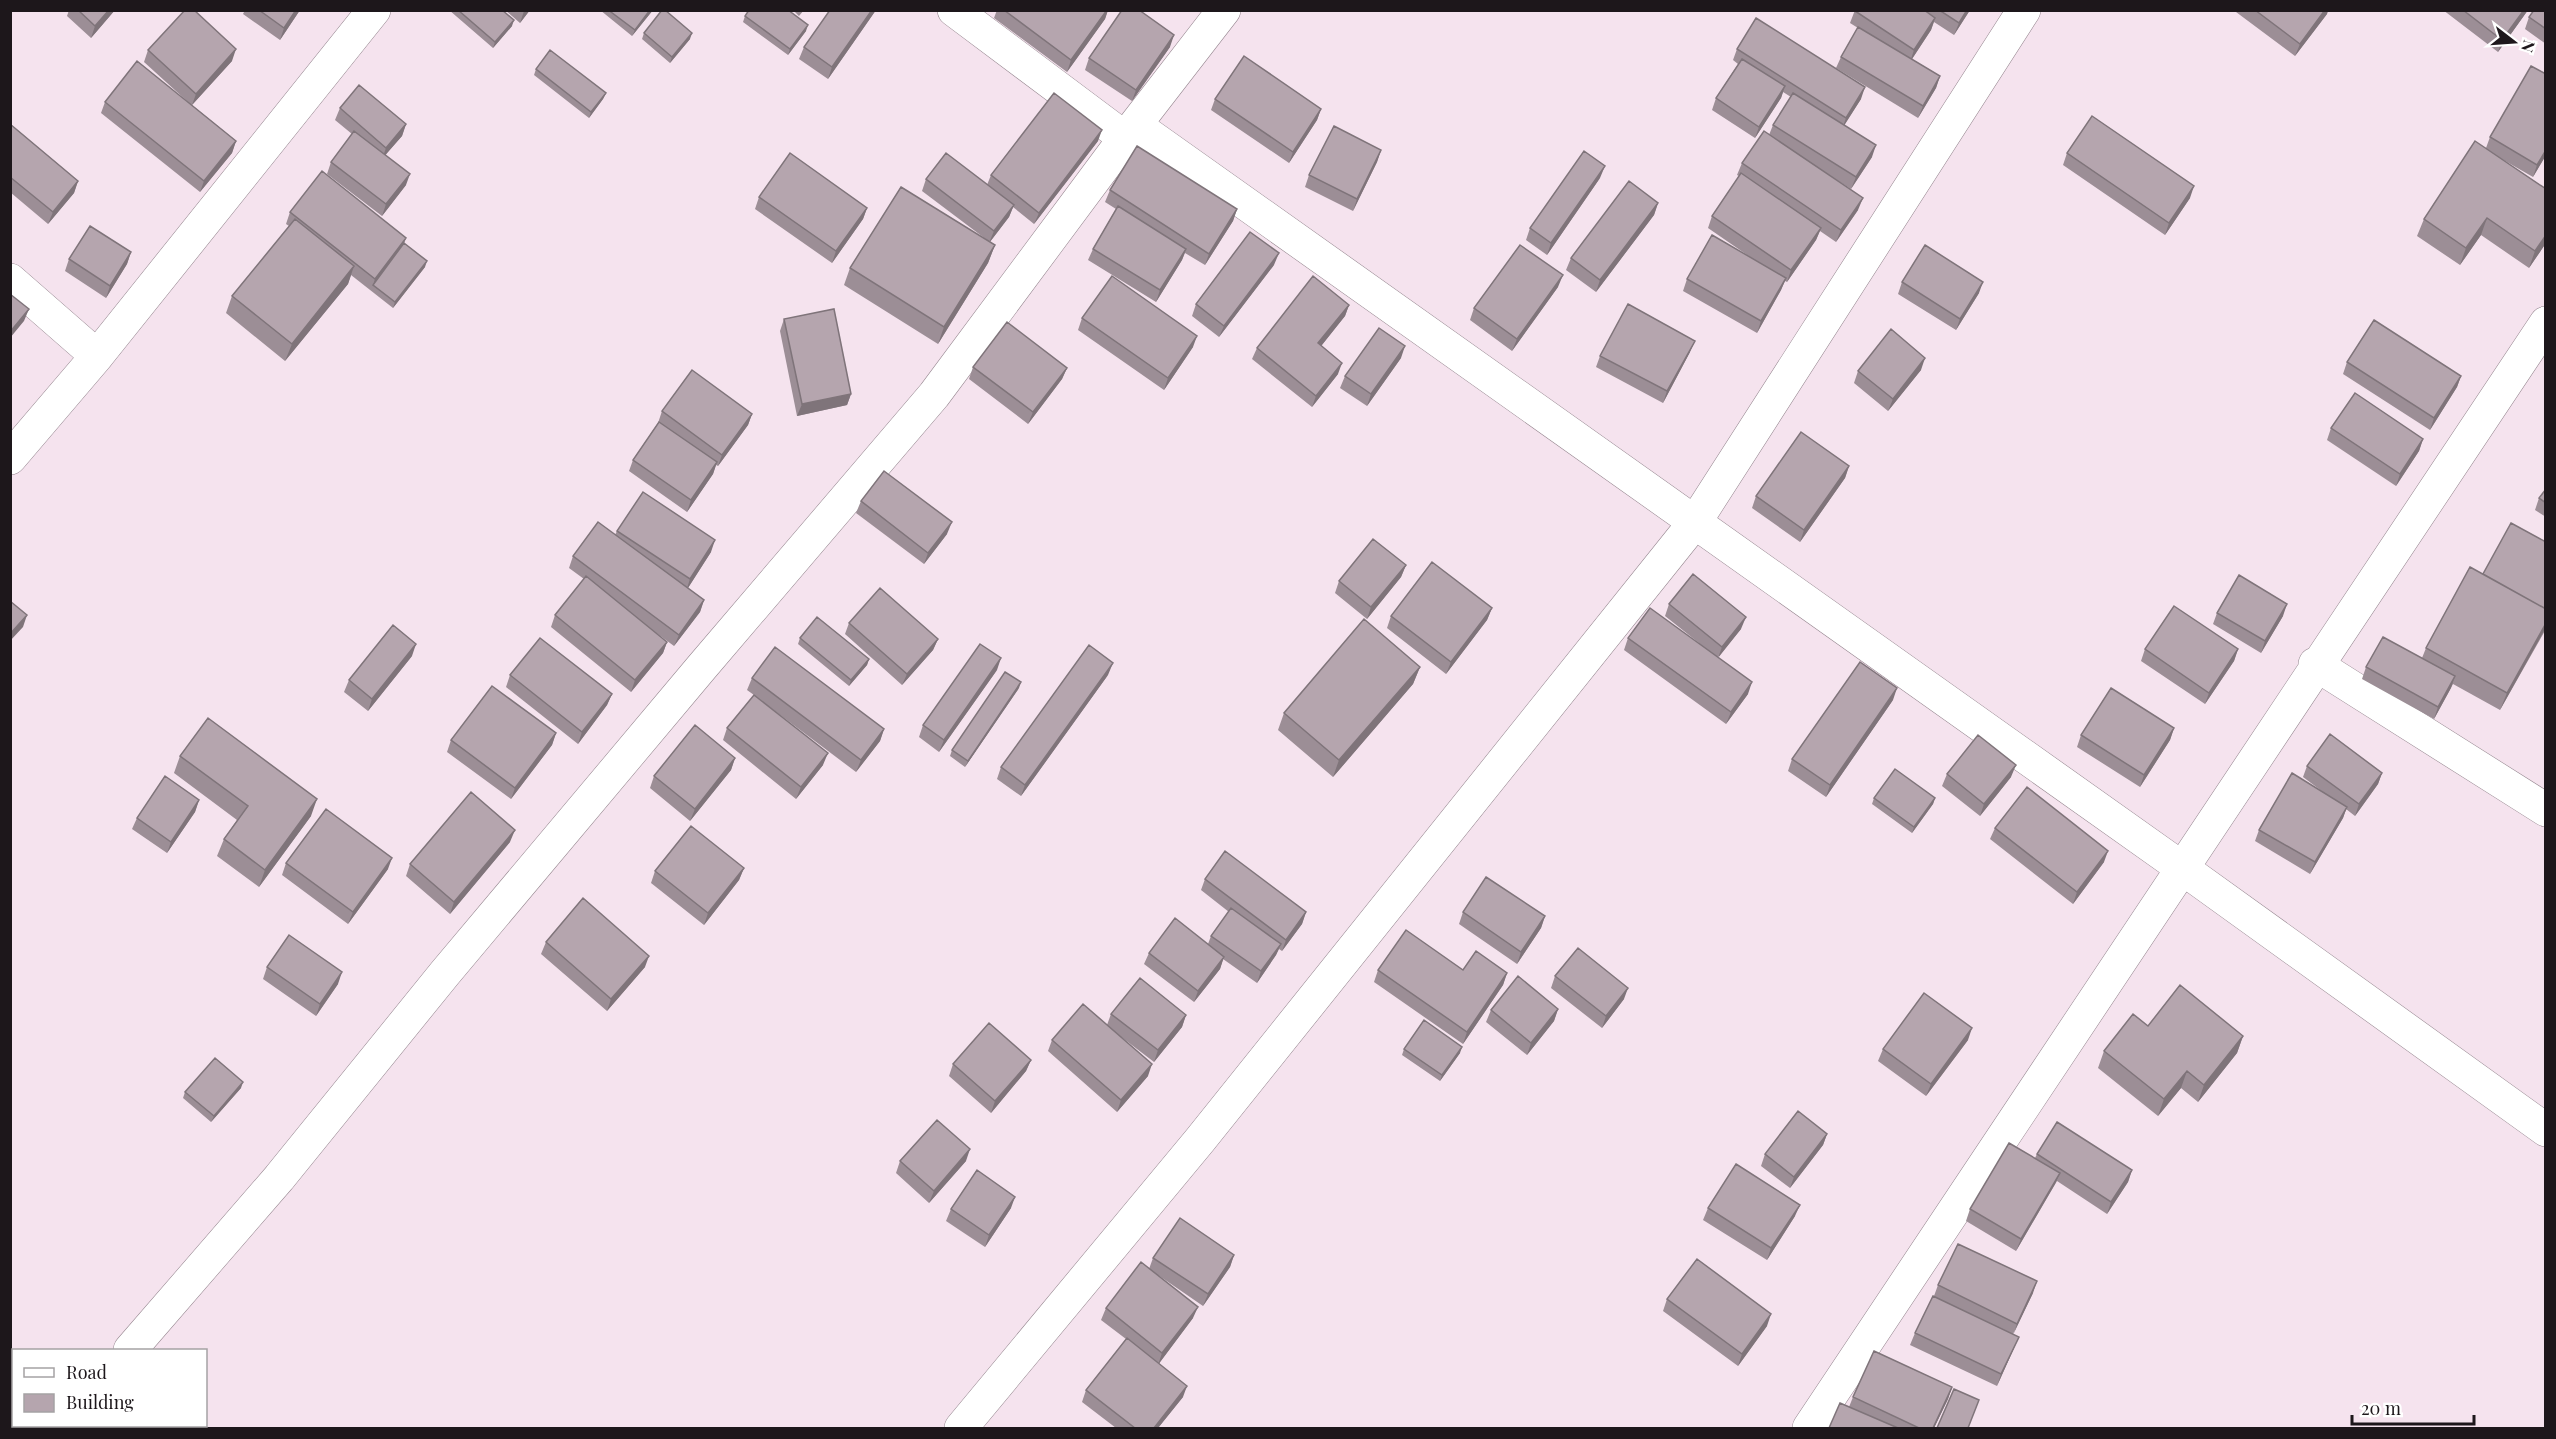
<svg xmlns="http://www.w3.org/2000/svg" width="2556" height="1439" font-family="'Playfair Display',serif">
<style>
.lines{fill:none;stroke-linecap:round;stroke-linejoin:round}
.street-casing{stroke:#94858e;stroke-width:34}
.street{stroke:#fff;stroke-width:33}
.wall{fill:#9c8e96}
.shaded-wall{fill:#7f747a}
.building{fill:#b5a5ae;stroke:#7f747a;stroke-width:1.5}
</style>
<rect width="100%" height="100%" fill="#f5e3ee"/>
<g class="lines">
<!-- street casing -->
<g class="street-casing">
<path id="street" d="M954,10L1125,138
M1135,125L2182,868L2546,1130
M10,280L97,356
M10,458L97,356L374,10
M2315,664L2546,810
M130,1350L279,1178L445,973L701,668L934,395L1125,138L1224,10
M63,1428L66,1426
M961,1428L1200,1140L1695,522L2024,10
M1809,1428C2056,1061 2298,690 2546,323"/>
</g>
<!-- street -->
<use href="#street" class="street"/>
</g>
<!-- wall -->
<path class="wall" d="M69,10H115L91,38L67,16Z
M245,10H300L280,40L243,14Z
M449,10H502L512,26L493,48Z
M505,10H530L520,23Z
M600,10H653L632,36Z
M793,10H804L799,16Z
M876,10L828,79L799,59L804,47Z
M997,10H1108L1105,19L1067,72L994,18Z
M1855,10H1970L1954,35L1934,22L1931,30L1912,59L1940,76L1936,88L1918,118L1836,68L1841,57L1858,28L1850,23Z
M2237,10H2328L2327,14L2295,56L2236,12Z
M2443,10H2528L2498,52Z
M2546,10V44L2525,29L2529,17Z
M745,16L806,31L788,55L743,22Z
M644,33L690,39L670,63L642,39Z
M1170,47L1132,101L1085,70L1089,58Z
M1737,49L1861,99L1844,125L1872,157L1851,189L1821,170L1858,210L1836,242L1820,231L1816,240L1787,282L1785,281L1781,290L1757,333L1683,291L1687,279L1753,259L1708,228L1712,216L1739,176L1737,175L1742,163L1769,135L1773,125L1791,97L1783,92L1781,98L1755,138L1712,110L1716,98L1738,64L1733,60Z
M148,50L232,61L192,105L236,141L232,153L200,192L101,113L105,102H188L144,62Z
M536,69L606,93L603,99L589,118L534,75Z
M1215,99L1321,109L1317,120L1289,163L1211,110Z
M340,108L406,124L402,136L385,155L406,185L382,216L327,174L331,162L352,134L335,120Z
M10,124L78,181L74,193L48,224L10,192Z
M2490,137L2546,155L2533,177L2500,158L2546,189V243L2529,268L2481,235L2460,265L2417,236L2424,219L2486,148Z
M1098,141L1034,224L1013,207L1009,217L990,242L995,245L988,263L938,344L844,285L850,268L987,240L922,191L926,179L987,185L991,175Z
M1381,150L1377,162L1353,211L1305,187L1309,175Z
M2067,153L2190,198L2165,235L2063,165Z
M1600,178L1547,255L1526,240L1530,228Z
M1110,190L1237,209L1233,221L1205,265L1185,253L1182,260L1156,302L1088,260L1093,249L1116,209L1105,202Z
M759,197L867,208L863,219L832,263L755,209Z
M1658,203L1654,215L1596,292L1566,270L1571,258Z
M290,212L404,243L425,267L393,308L351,275L348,284L285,361L226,313L232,296L289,226L286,224Z
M131,252L127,264L106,298L65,271L69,259Z
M1274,265L1219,337L1192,316L1196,304Z
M1902,282L1979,293L1956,330L1898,294Z
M1558,287L1512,351L1470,320L1474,308Z
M1349,305L1345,316L1321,346L1338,374L1312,407L1252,359L1257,348Z
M1082,318L1193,347L1164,390L1078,330Z
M784,319L851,394L847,405L797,416L780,331Z
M1690,352L1663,403L1596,367L1600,356Z
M1401,358L1367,406L1340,388L1345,376Z
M2347,362L2461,376L2457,387L2430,430L2343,374Z
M973,367L1067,368L1062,379L1028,424L969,379Z
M1921,370L1888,411L1854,383L1858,371Z
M662,411L752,414L748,425L718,466L716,465L713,474L687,512L629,471L633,460L658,423Z
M2331,428L2423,439L2419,451L2396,486L2327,440Z
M1849,466L1845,478L1800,542L1752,508L1756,496Z
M2546,489V517L2535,510L2539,498Z
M861,501L947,534L924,564L856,513Z
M617,531L711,552L688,588L704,600L700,612L674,646L655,632L667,642L663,653L631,692L551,627L555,615L584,579L569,568L573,556L615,535Z
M1406,565L1401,577L1367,619L1335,593L1339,581Z
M1669,604L1741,629L1718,657L1748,694L1726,724L1624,650L1628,638L1699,643L1665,616Z
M1492,608L1487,620L1446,674L1387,628L1391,616Z
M2217,613L2283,616L2261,653L2213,624Z
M849,623L938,639L933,650L902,685L845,634Z
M2546,629L2500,710L2453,684L2434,719L2362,679L2366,667L2422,658L2426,648Z
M800,638L869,659L867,665L849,686L798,644Z
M2145,649H2238L2234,661L2205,704L2141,661Z
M412,656L368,711L344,692L349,680Z
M1420,667L1413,684L1333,777L1278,730L1284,713Z
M997,670L939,752L919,737L923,725Z
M510,675L612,694L607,705L578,744L506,687Z
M1108,675L1021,796L997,779L1001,767Z
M752,678L884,729L880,741L856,772L755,696L823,765L796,799L723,740L727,728L754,695L747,690Z
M1019,688L965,767L950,756L952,750Z
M1893,700L1826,797L1788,771L1792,759Z
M2174,728L2170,740L2140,787L2077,747L2081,735Z
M556,733L552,745L511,799L447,752L451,740Z
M180,756L311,816L259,887L217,856L224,839L237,820L174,773Z
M735,758L731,770L690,821L650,788L654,776Z
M2307,766L2382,773L2378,784L2355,816L2346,809L2343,818L2310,874L2255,841L2259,830L2323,792L2303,777Z
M1947,774L2011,777L1980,816L1942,786Z
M1874,798H1935L1933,804L1912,833L1872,804Z
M199,800L195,812L167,853L132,829L137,818Z
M1995,828L2104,862L2073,904L1990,839Z
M510,842L450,914L406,876L410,864Z
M286,863L388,869L348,924L282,875Z
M744,868L739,880L704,925L651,883L655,871Z
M1205,879L1306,912L1302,924L1282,951L1279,949L1276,955L1257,983L1223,959L1220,969L1194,1002L1144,964L1149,953L1208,944L1211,936L1229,912L1201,890Z
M1463,912L1545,916L1541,928L1517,964L1459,924Z
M546,942L645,967L607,1011L541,954Z
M267,967L338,984L316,1016L263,979Z
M1378,970H1463L1507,973L1503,985L1463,1044L1374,982Z
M1555,976L1624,999L1602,1028L1551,988Z
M1558,1009L1554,1021L1527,1055L1486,1022L1491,1010Z
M1111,1014L1186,1015L1182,1027L1154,1062L1120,1036L1148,1076L1117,1112L1048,1051L1052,1040L1107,1025Z
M2148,1026L2243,1036L2237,1053L2198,1102L2181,1088L2158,1116L2098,1068L2104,1051Z
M1968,1040L1926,1096L1878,1061L1883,1049Z
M1404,1049L1460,1053L1440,1081L1402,1055Z
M1031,1060L1026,1071L991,1113L949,1076L953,1064Z
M241,1088L211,1122L183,1098L185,1092Z
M1827,1134L1823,1145L1790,1188L1761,1166L1765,1154Z
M2037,1154L2132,1170L2128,1182L2107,1214L2057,1181L2016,1251L1966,1221L1970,1209L2035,1158Z
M900,1161H966L929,1203L896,1173Z
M1011,1208L985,1247L946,1221L951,1209Z
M1708,1208L1795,1216L1767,1260L1703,1220Z
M1234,1255L1230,1267L1203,1306L1158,1275L1193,1318L1159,1363L1183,1397L1158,1428H1116L1082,1402L1086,1390L1126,1339L1101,1320L1106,1308L1149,1269L1153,1258Z
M1938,1285L2033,1293L2013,1334L2014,1348L1997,1386L1910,1345L1915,1333L1934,1296Z
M1667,1299L1767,1326L1738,1366L1663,1311Z
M1952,1387L1948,1399L1934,1428H1829L1849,1407L1853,1397Z"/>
<!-- shaded-wall -->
<path class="shaded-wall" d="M109,10H115L91,38L95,26Z
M296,10H300L280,40L284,28Z
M525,10H530L520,23L524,11Z
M650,10H653L632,36L635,30Z
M872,10H876L828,79L832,67Z
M1107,10H1108L1105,19L1067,72L1071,60Z
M1967,10H1970L1954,35L1959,23Z
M2325,10H2328L2327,14L2295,56L2300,44Z
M2524,10H2528L2498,52L2502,40Z
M1935,18L1931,30L1910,62L1914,50Z
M514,20L512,26L493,48L495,42Z
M808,25L806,31L788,55L790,49Z
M692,33L690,39L670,63L672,57Z
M1174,35L1170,47L1132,101L1136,90Z
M236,49L232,61L192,105L196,94Z
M1940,76L1936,88L1918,118L1923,106Z
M1785,86L1781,98L1755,138L1759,127Z
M1865,87L1861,99L1842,129L1846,118Z
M606,93L603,99L589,118L591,112Z
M1321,109L1317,120L1289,163L1293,152Z
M406,124L402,136L382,159L386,148Z
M1102,130L1098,141L1034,224L1039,213Z
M236,141L232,153L200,192L204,181Z
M1876,145L1872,157L1851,189L1856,177Z
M1381,150L1377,162L1353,211L1357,199Z
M2546,150V155L2533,177L2537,165Z
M1605,166L1600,178L1547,255L1551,243Z
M410,174L406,185L382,216L386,204Z
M78,181L74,193L48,224L53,212Z
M2194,186L2190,198L2165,235L2169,223Z
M1863,198L1858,210L1836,242L1841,230Z
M1658,203L1654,215L1596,292L1600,280Z
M1014,205L1009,217L989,243L994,231Z
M867,208L863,219L832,263L836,251Z
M1237,209L1233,221L1205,265L1209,254Z
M2487,218L2481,235L2460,265L2466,248Z
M1821,228L1816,240L1787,282L1791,270Z
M2546,235V243L2529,268L2535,251Z
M406,238L402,249L373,285L375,279Z
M995,245L988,263L938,344L944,327Z
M1186,249L1182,260L1156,302L1160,290Z
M131,252L127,264L106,298L110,286Z
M1279,253L1274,265L1219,337L1224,326Z
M427,261L425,267L393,308L395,302Z
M354,266L348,284L285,361L292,344Z
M1563,275L1558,287L1512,351L1517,339Z
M1786,278L1781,290L1757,333L1761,321Z
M1983,282L1979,293L1956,330L1960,319Z
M1349,305L1345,316L1314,355L1318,343Z
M29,309L24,321L10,338V332Z
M1197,336L1193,347L1164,390L1168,378Z
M1695,341L1690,352L1663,403L1667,391Z
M1405,346L1401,358L1367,406L1371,394Z
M1925,358L1921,370L1888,411L1893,399Z
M1342,363L1338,374L1312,407L1316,396Z
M1067,368L1062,379L1028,424L1033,412Z
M2461,376L2457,387L2430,430L2434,418Z
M851,394L847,405L797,416L802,404Z
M752,414L748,425L718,466L722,455Z
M2423,439L2419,451L2396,486L2400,474Z
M717,462L713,474L687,512L691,500Z
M1849,466L1845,478L1800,542L1804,530Z
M952,522L947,534L924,564L928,553Z
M715,540L711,552L686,591L690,579Z
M1406,565L1401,577L1367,619L1371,607Z
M704,600L700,612L674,646L679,635Z
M2287,604L2283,616L2261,653L2265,641Z
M1492,608L1487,620L1446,674L1451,662Z
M27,615L23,627L10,641V634Z
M1746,617L1741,629L1718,658L1722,647Z
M2546,623L2545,629L2500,710L2507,693Z
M938,639L933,650L902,685L907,674Z
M667,642L663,653L631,692L635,680Z
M416,644L412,656L368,711L372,699Z
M2238,649L2234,661L2205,704L2209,693Z
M1001,658L997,670L939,752L944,740Z
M869,659L867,665L849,686L851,680Z
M1113,663L1108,675L1021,796L1025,785Z
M1420,667L1413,684L1333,777L1339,760Z
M2455,676L2451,688L2434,719L2438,707Z
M1021,682L1019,688L965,767L968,761Z
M1752,682L1748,694L1726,724L1731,712Z
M1897,688L1893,700L1826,797L1830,785Z
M612,694L607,705L578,744L582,732Z
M2174,728L2170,740L2140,787L2144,775Z
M884,729L880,741L856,772L861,760Z
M556,733L552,745L511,799L515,788Z
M828,753L823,765L796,799L801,787Z
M735,758L731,770L690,821L695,809Z
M2016,765L2011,777L1980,816L1984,804Z
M2382,773L2378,784L2355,816L2359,804Z
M1935,798L1933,804L1912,833L1914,827Z
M317,799L311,816L259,887L265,870Z
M199,800L195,812L167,853L171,842Z
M2347,807L2343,818L2310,874L2315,862Z
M515,830L510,842L450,914L454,902Z
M2108,851L2104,862L2073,904L2077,892Z
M392,858L388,869L348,924L353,912Z
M744,868L739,880L704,925L708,913Z
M1306,912L1302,924L1282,951L1286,940Z
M1545,916L1541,928L1517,964L1521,952Z
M1281,944L1276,955L1257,983L1261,971Z
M649,956L645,967L607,1011L611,999Z
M1224,957L1220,969L1194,1002L1198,991Z
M342,972L338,984L316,1016L320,1004Z
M1507,973L1503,985L1463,1044L1467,1032Z
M1628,988L1624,999L1602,1028L1606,1016Z
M1558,1009L1554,1021L1527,1055L1531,1043Z
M1186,1015L1182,1027L1154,1062L1158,1050Z
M1972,1028L1968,1040L1926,1096L1931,1084Z
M2243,1036L2237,1053L2198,1102L2204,1085Z
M1462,1047L1460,1053L1440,1081L1442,1075Z
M1031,1060L1026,1071L991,1113L995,1101Z
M1152,1064L1148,1076L1117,1112L1121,1100Z
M2187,1071L2181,1088L2158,1116L2164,1099Z
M243,1082L241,1088L211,1122L214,1116Z
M1827,1134L1823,1145L1790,1188L1794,1177Z
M970,1149L966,1161L929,1203L934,1191Z
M2132,1170L2128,1182L2107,1214L2111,1202Z
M2060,1173L2055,1184L2016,1251L2021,1239Z
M1015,1197L1011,1208L985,1247L989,1235Z
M1800,1205L1795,1216L1767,1260L1771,1248Z
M1234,1255L1230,1267L1203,1306L1208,1294Z
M2037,1281L2033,1293L2013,1335L2017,1324Z
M1198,1307L1193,1318L1158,1365L1162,1353Z
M1771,1314L1767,1326L1738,1366L1742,1354Z
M2019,1337L2014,1348L1997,1386L2001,1374Z
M1187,1386L1183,1397L1158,1428H1154Z
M1952,1387L1948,1399L1934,1428H1933Z"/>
<!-- building -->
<path class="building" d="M78,10H109L95,26Z
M185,10H194L236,49L196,94L148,50Z
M259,10H296L284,28Z
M458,10H502L514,20L495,42Z
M612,10H650L635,30L611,12Z
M662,10H665L692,33L672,57L644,33Z
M749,10H788L808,25L790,49L745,16Z
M830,10H872L832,67L804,47Z
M1004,10H1107L1071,60Z
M1122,10H1139L1174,35L1136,90L1089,58Z
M1855,10H1924L1935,18L1914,50L1855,11Z
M1939,10H1967L1959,23Z
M2255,10H2325L2300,44Z
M2463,10H2524L2502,40Z
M2534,10H2546V29L2529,17Z
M1756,18L1865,87L1846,118L1737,49Z
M1858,27L1940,76L1923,106L1841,57Z
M550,50L606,93L591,112L536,69Z
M1244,56L1321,109L1293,152L1215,99Z
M1742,59L1785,86L1759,127L1716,98Z
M137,61L236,141L204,181L105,102Z
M2531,66L2546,74V150L2537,165L2490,137Z
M359,85L406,124L386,148L340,108Z
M1054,93L1102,130L1039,213L991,175Z
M1793,93L1876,145L1856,177L1773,125Z
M2092,116L2194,186L2169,223L2067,153Z
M10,124L78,181L53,212L10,177Z
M1334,126L1381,150L1357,199L1309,175Z
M354,131L410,174L386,204L331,162Z
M1764,131L1863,198L1841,230L1742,163Z
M2475,141L2546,189V235L2535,251L2487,218L2466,248L2424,219Z
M1137,146L1237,209L1209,254L1110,190Z
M1584,151L1605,166L1551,243L1530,228Z
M790,153L867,208L836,251L759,197Z
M946,153L1014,205L994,231L926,179Z
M322,171L406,238L375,279L290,212Z
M1741,173L1821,228L1791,270L1712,216Z
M1629,181L1658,203L1600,280L1571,258Z
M901,187L995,245L944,327L850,268Z
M1118,206L1186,249L1160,290L1093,249Z
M295,219L354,266L292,344L232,296Z
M90,226L131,252L110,286L69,259Z
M1250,232L1279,253L1224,326L1196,304Z
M1712,235L1786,278L1761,321L1687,279Z
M404,243L427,261L395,302L373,285Z
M1520,245L1563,275L1517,339L1474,308Z
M1925,245L1983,282L1960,319L1902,282Z
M1112,276L1197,336L1168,378L1082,318Z
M1313,276L1349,305L1318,343L1342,363L1316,396L1257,348Z
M10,294L29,309L10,332Z
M1628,304L1695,341L1667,391L1600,356Z
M834,309L851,394L802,404L784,319Z
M2374,320L2461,376L2434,418L2347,362Z
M1007,322L1067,368L1033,412L973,367Z
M1379,328L1405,346L1371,394L1345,376Z
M1891,329L1925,358L1893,399L1858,371Z
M692,370L752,414L722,455L662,411Z
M2355,393L2423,439L2400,474L2331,428Z
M659,422L717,462L691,500L633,460Z
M1801,432L1849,466L1804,530L1756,496Z
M884,471L952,522L928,553L861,501Z
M2546,489V503L2539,498Z
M643,492L715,540L690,579L617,531Z
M598,522L704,600L679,635L573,556Z
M2511,523L2546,542V609L2483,574Z
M1373,539L1406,565L1371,607L1339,581Z
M1432,562L1492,608L1451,662L1391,616Z
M2470,567L2546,609V623L2507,693L2426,648Z
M1693,574L1746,617L1722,647L1669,604Z
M2239,575L2287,604L2265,641L2217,613Z
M586,576L667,642L635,680L555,615Z
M880,588L938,639L907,674L849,623Z
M10,601L27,615L10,634Z
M2174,606L2238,649L2209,693L2145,649Z
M1650,608L1752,682L1731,712L1628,638Z
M817,617L869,659L851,680L800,638Z
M1364,619L1420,667L1339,760L1284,713Z
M393,625L416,644L372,699L349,680Z
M2383,637L2455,676L2438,707L2366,667Z
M540,638L612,694L582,732L510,675Z
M980,644L1001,658L944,740L923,725Z
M1089,645L1113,663L1025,785L1001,767Z
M775,647L884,729L861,760L752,678Z
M1860,662L1897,688L1830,785L1792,759Z
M1005,672L1021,682L968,761L952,750Z
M492,686L556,733L515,788L451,740Z
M2111,688L2174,728L2144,775L2081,735Z
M754,695L828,753L801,787L727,728Z
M208,718L317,799L265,870L224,839L248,806L180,756Z
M695,725L735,758L695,809L654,776Z
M2330,734L2382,773L2359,804L2307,766Z
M1978,735L2016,765L1984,804L1947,774Z
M1895,769L1935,798L1914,827L1874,798Z
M2292,773L2347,807L2315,862L2259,830Z
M165,776L199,800L171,842L137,818Z
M2027,787L2108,851L2077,892L1995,828Z
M471,792L515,830L454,902L410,864Z
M326,809L392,858L353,912L286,863Z
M691,826L744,868L708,913L655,871Z
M1225,851L1306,912L1286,940L1205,879Z
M1486,877L1545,916L1521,952L1463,912Z
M583,898L649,956L611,999L546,942Z
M1231,908L1281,944L1261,971L1211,936Z
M1175,918L1224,957L1198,991L1149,953Z
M1406,930L1463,970L1476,951L1507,973L1467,1032L1378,970Z
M289,935L342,972L320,1004L267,967Z
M1578,948L1628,988L1606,1016L1555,976Z
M1518,976L1558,1009L1531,1043L1491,1010Z
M1140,978L1186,1015L1158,1050L1111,1014Z
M2180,985L2243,1036L2204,1085L2187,1071L2164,1099L2104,1051L2133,1014L2148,1026Z
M1924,993L1972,1028L1931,1084L1883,1049Z
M1083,1004L1152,1064L1121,1100L1052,1040Z
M1424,1020L1462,1047L1442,1075L1404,1049Z
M989,1023L1031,1060L995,1101L953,1064Z
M215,1058L243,1082L214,1116L185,1092Z
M1798,1111L1827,1134L1794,1177L1765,1154Z
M937,1120L970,1149L934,1191L900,1161Z
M2057,1122L2132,1170L2111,1202L2037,1154Z
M2009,1143L2060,1173L2021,1239L1970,1209Z
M1736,1164L1800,1205L1771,1248L1708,1208Z
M977,1170L1015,1197L989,1235L951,1209Z
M1180,1218L1234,1255L1208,1294L1153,1258Z
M1958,1244L2037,1281L2017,1324L1938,1285Z
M1697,1259L1771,1314L1742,1354L1667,1299Z
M1141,1262L1198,1307L1162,1353L1106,1308Z
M1933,1296L2019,1337L2001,1374L1915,1333Z
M1127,1338L1187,1386L1154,1428H1135L1086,1390Z
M1874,1351L1952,1387L1933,1428H1919L1853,1397Z
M1954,1389L1979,1400L1968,1428H1937Z
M1840,1403L1898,1428H1829Z"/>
<!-- border -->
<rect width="2556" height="1439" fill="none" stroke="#1d171b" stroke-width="24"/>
<!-- legend -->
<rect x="12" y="1349" width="195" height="78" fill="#ffffff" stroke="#a5a2a4" stroke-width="1.5"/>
<rect x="24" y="1368" width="30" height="9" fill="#ffffff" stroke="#a5a2a4" stroke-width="1.5"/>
<text x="66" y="1379" font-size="18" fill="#1d171b">Road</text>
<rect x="24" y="1394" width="30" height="18" fill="#b5a5ae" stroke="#a5a2a4" stroke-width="1.5"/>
<text x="66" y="1409" font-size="18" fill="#1d171b">Building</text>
<!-- north arrow -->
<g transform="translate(2514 42) rotate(107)" stroke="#ffffff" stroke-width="4.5" paint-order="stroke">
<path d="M0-4.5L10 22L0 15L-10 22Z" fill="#1d171b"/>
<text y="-9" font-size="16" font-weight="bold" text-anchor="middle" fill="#1d171b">N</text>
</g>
<!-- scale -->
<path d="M2352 1415v9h122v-9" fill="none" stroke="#1d171b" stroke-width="3"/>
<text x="2361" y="1415" font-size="18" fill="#1d171b" stroke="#ffffff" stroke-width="4.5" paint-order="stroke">20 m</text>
</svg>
